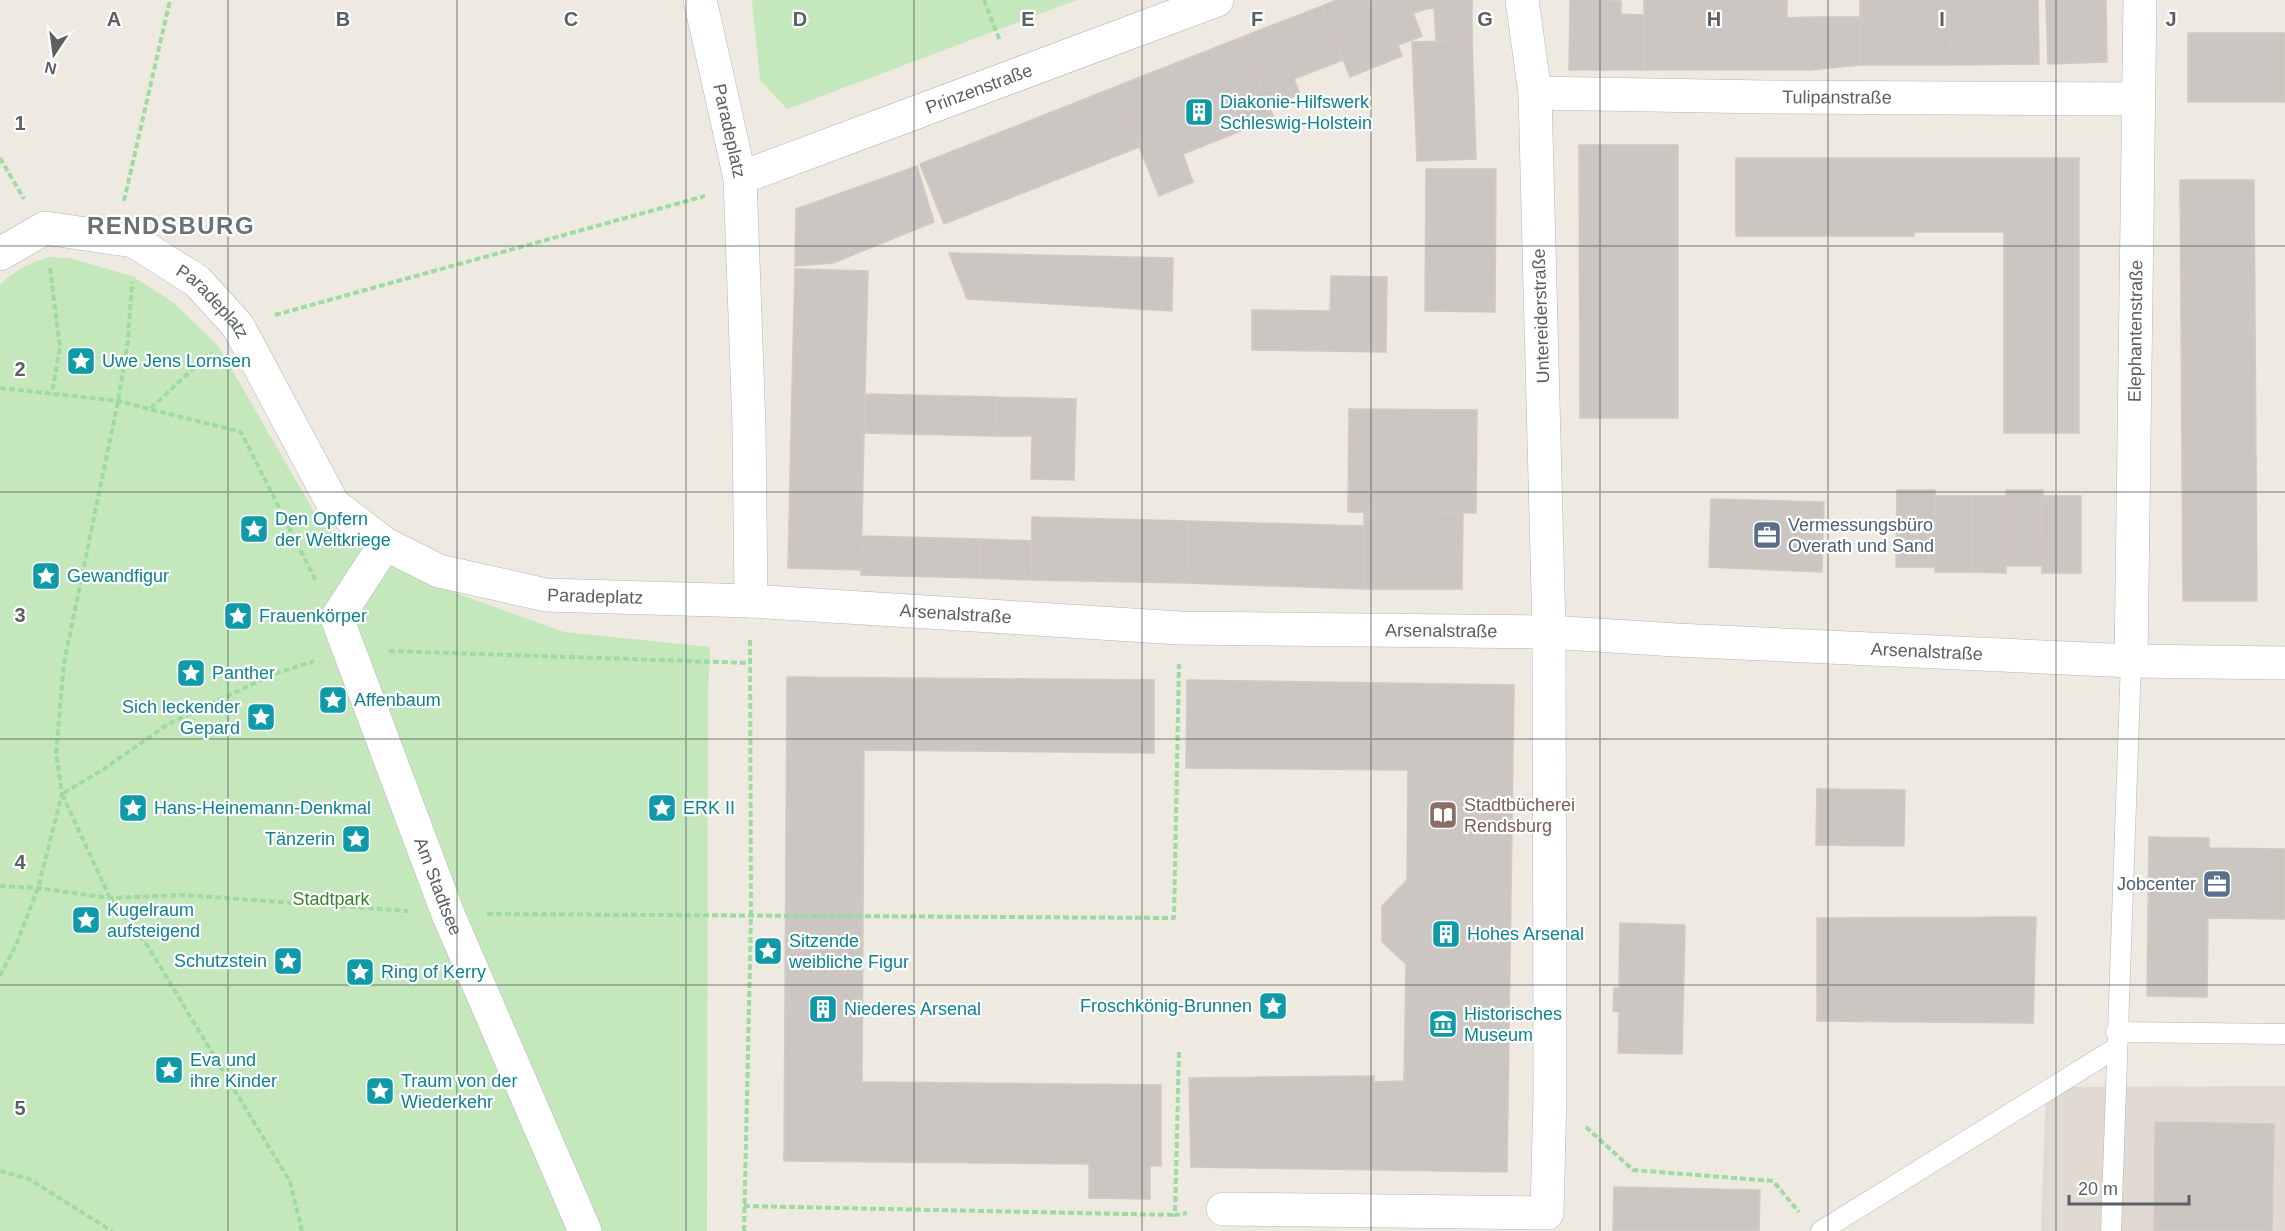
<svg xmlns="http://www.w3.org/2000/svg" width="2285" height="1231" font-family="Helvetica,sans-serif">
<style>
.education{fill:#e0dad2}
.green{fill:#c4e8bc}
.building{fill:#cbc6c1;stroke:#d3c9bf;stroke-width:1.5}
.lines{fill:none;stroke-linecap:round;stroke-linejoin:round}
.lane-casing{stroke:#b2b6ba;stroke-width:21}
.street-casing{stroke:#b2b6ba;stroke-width:34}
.path{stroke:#9edba3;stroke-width:4;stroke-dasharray:6 3;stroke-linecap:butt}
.lane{stroke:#fff;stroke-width:20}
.street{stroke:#fff;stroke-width:33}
.grid{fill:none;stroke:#5a6064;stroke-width:1.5;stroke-opacity:0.55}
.labels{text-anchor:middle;stroke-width:4.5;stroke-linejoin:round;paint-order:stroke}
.street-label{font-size:18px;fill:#5a6064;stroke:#fff}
.culture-label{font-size:18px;fill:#0d838f;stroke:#fff;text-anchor:start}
.service-label{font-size:18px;fill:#4e5e75;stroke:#fff;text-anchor:start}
.education-label{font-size:18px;fill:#785e54;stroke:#fff;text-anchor:start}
.park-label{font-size:18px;fill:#39812d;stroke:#fff}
.district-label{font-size:24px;font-weight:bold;letter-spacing:1.5px;fill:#6b7276;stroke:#fff}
.grid-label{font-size:20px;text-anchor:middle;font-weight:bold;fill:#5a6064;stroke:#fff;stroke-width:4.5;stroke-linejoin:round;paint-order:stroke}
</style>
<rect width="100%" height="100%" fill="#eee9e1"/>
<!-- education -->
<path class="education" d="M2285,1086V1231H2041L2046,1087Z"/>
<!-- green -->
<path class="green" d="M752,0H1077L787,109L760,80Z
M49,257L70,258L132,276L174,303L218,346L323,527L425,582L564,632L710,647L708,697L707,1231H0V285C14,270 30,263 49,257Z"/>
<!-- building -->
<path class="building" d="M1336,0H1408L1422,36L1398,45L1402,56L1350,77L1322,6Z
M1408,0H1472V40L1436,41L1434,7L1413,13Z
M1570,0L1621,1V14L1644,15V70H1569Z
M1644,0H1787V18L1810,17V70H1644Z
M1860,0H1949L1950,65H1860Z
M1949,0H2038L2039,64L1950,65Z
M2046,0H2106L2107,62L2048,64Z
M1322,6L1343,60L1294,79L1300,94L1269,106L1242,37Z
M1810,17H1860V65L1810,70Z
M2188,33H2285V102H2188Z
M1242,37L1274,118L1183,154L1193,182L1159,196L1115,87Z
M1472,40L1476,159L1417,161L1412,42Z
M1115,87L1139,147L944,224L920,164Z
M1579,145H1678V418H1580Z
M1736,158H2079V433H2004V232H1914V236H1736Z
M917,166L934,222L833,263L795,266L796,209Z
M1426,169H1496L1495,312L1425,311Z
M2180,180H2254L2257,601H2183Z
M949,253L1173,258L1172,311L967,299Z
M795,269L868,271L865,387L792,385Z
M1331,276L1387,277L1386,352L1252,350V310L1330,311Z
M792,385L865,387L861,570L788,568Z
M865,394L996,397L995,436L864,433Z
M996,397L1076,399L1074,480L1031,479L1032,436H995Z
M1349,409L1477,410L1476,513L1348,512Z
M1897,490H1935V567H1896Z
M2006,490H2043L2042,566H2006Z
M1935,496H1971V572H1935Z
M1971,496H2006V573L1971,572Z
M2042,496H2081V573H2042Z
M1711,499L1824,502L1822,572L1709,567Z
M1364,511L1463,513L1462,589H1364Z
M1032,517L1188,521L1187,583L1031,580Z
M1188,521L1364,526V589L1187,583Z
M862,536L981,539L980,578L861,575Z
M981,539L1032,541L1031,580L980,578Z
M787,677L1154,680V753L864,750L862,1082L1161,1085V1166H1150V1199L1089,1198V1164L784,1161Z
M1187,680L1514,685L1507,1172L1191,1167L1189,1078L1374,1076V1082L1404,1081L1406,964L1382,942V906L1407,880L1408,770L1186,768Z
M1817,789L1905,790L1904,846L1816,845Z
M2149,837L2209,838V848L2285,849V919L2208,918L2207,997L2147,996Z
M2036,917L2033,1023L1817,1021V918Z
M1620,923L1685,925L1682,1054L1618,1053L1619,1012L1613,1011L1614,988H1619Z
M2155,1122L2274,1124L2272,1231H2154Z
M1614,1187L1760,1190L1759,1231H1613Z"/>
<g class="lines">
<!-- lane casing -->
<g class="lane-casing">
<path id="lane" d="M2116,1032L2285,1034
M1821,1231L2116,1048
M2111,1231L2131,661"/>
</g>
<!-- street casing -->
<g class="street-casing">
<g id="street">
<path id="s1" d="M700,0L740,178L749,426L751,601"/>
<path id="s2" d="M1535,93L1767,97L2138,99"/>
<path id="s3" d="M740,178L1217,0"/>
<path id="s4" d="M0,254L45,228L134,241L197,281L238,326L333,504L385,544L439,571L546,595L751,601L1180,628L1549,632L1676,640L2131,661L2285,663"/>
<path id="s5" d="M385,544L337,618L448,914L585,1231"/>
<path id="s6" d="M2131,661L2140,0"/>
<path d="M1223,1209L1547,1213L1550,1094L1549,632L1535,93L1522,0"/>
</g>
</g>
<!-- path -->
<path class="path" d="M984,0L1000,41
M0,158L24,199
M124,201L170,0
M50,268L60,347L52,393
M275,315L705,196
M0,388L118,401L241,432L316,581
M151,408L211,352
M389,651L749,663
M0,886L38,888L110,898L183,895L408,911
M487,914L1174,918L1179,664
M0,976L16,945L38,888L62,794L56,753L64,663L118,401L128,341L132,282
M1179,1052L1175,1215L1187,1213
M1586,1127L1633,1170L1773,1181L1799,1212
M0,1171L29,1179L112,1231
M744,1206L1175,1215
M302,1231L290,1182L149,948L110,898L62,794L104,769L168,724L274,674L314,661
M744,1231L751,917L750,638"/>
<!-- lane -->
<use href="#lane" class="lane"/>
<!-- street -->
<use href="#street" class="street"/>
</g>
<!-- grid -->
<path class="grid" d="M228,0V1231M457,0V1231M686,0V1231M914,0V1231M1142,0V1231M1371,0V1231M1600,0V1231M1828,0V1231M2056,0V1231M0,246H2285M0,492H2285M0,739H2285M0,985H2285"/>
<!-- icons -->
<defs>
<g id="building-square" transform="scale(1.5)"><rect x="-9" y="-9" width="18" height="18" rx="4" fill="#0f9aa8" stroke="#fff"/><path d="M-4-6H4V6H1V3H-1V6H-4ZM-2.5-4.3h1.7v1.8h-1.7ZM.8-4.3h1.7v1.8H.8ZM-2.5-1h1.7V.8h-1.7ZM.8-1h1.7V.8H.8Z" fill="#fff"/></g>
<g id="sight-square" transform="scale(1.5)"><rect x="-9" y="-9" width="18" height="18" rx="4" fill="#0f9aa8" stroke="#fff"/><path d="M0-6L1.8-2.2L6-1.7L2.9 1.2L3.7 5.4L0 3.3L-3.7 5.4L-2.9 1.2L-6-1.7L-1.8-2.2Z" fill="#fff"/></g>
<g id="office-square" transform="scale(1.5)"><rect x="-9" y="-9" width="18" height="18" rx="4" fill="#5c6f8a" stroke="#fff"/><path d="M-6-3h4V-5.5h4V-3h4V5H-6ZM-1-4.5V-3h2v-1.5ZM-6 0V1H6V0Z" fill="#fff"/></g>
<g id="library-square" transform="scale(1.5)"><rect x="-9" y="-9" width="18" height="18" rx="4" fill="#8d6e63" stroke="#fff"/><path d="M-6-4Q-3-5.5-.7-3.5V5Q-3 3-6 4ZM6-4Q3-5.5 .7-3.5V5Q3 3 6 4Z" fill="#fff"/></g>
<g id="museum-square" transform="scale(1.5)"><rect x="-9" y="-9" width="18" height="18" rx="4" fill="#0f9aa8" stroke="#fff"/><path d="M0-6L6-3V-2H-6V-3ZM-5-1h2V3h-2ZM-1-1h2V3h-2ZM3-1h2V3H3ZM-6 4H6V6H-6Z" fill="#fff"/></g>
</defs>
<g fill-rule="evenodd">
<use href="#building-square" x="1199" y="112"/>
<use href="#sight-square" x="81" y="361"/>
<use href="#sight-square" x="254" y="529"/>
<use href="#office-square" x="1767" y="535"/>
<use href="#sight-square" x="46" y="576"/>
<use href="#sight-square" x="238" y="616"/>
<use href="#sight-square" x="191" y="673"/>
<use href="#sight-square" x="333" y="700"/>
<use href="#sight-square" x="261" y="717"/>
<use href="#sight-square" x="133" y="808"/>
<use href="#sight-square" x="662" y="808"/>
<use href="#library-square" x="1443" y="815"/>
<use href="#sight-square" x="356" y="839"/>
<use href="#office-square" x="2217" y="884"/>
<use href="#sight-square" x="86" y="920"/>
<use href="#building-square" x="1446" y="934"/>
<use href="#sight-square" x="768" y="951"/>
<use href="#sight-square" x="288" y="961"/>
<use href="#sight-square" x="360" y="972"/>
<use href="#sight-square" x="1273" y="1006"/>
<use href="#building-square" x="823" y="1009"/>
<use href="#museum-square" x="1443" y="1024"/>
<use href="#sight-square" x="169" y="1070"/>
<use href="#sight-square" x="380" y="1091"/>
</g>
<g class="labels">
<!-- street labels -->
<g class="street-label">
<text dy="6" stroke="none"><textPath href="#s3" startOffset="255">Prinzenstraße</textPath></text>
<text dy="6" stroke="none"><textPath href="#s2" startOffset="302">Tulipanstraße</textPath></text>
<text dy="6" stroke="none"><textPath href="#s1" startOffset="134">Paradeplatz</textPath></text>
<text dy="6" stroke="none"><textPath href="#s4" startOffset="242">Paradeplatz</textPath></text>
<text transform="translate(1541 316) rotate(-92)" y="6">Untereiderstraße</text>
<text dy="6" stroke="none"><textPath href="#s6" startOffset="330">Elephantenstraße</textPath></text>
<text dy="6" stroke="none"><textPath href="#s4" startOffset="764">Paradeplatz</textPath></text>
<text dy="6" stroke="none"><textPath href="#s4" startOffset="1125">Arsenalstraße</textPath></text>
<text dy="6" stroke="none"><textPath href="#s4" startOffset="1611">Arsenalstraße</textPath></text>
<text dy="6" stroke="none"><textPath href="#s4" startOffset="2097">Arsenalstraße</textPath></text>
<text dy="6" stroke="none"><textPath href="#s5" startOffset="375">Am Stadtsee</textPath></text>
</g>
<!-- culture labels -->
<g class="culture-label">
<text x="1220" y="108">Diakonie-Hilfswerk<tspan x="1220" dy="21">Schleswig-Holstein</tspan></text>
<text x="102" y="367">Uwe Jens Lornsen</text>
<text x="275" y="525">Den Opfern<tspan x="275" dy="21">der Weltkriege</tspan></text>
<text x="67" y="582">Gewandfigur</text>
<text x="259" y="622">Frauenkörper</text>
<text x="212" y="679">Panther</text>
<text x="354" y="706">Affenbaum</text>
<text x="240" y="713" text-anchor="end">Sich leckender<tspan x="240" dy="21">Gepard</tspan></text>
<text x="154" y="814">Hans-Heinemann-Denkmal</text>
<text x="683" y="814">ERK II</text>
<text x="335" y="845" text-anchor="end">Tänzerin</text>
<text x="107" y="916">Kugelraum<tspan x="107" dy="21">aufsteigend</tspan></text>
<text x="1467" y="940">Hohes Arsenal</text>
<text x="789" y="947">Sitzende<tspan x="789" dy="21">weibliche Figur</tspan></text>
<text x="267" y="967" text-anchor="end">Schutzstein</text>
<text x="381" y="978">Ring of Kerry</text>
<text x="1252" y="1012" text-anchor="end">Froschkönig-Brunnen</text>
<text x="844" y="1015">Niederes Arsenal</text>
<text x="1464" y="1020">Historisches<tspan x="1464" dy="21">Museum</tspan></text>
<text x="190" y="1066">Eva und<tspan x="190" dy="21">ihre Kinder</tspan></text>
<text x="401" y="1087">Traum von der<tspan x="401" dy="21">Wiederkehr</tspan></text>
</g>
<!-- service labels -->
<g class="service-label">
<text x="1788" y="531">Vermessungsbüro<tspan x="1788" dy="21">Overath und Sand</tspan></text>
<text x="2196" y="890" text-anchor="end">Jobcenter</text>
</g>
<!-- education labels -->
<g class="education-label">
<text x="1464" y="811">Stadtbücherei<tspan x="1464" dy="21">Rendsburg</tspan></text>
</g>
<!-- park labels -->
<g class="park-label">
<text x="331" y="905">Stadtpark</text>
</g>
<!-- district labels -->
<g class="district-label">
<text x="171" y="234">RENDSBURG</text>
</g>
</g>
<g class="grid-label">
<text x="114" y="26">A</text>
<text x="343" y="26">B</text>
<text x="571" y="26">C</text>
<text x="800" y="26">D</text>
<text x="1028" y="26">E</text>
<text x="1257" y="26">F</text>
<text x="1485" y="26">G</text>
<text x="1714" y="26">H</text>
<text x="1942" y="26">I</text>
<text x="2171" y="26">J</text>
<text x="20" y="130">1</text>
<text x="20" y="376">2</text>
<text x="20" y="622">3</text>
<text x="20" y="869">4</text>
<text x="20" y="1115">5</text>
</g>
<!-- north arrow -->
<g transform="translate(54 54) rotate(193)" stroke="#ffffff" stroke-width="4.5" paint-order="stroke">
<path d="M0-4.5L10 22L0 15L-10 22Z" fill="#5a6064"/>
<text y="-9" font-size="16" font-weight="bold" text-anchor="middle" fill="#5a6064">N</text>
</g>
<!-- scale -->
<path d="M2069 1195v9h120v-9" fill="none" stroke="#5a6064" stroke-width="3"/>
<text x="2078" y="1195" font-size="18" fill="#5a6064" stroke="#ffffff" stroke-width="4.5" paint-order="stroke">20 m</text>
</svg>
